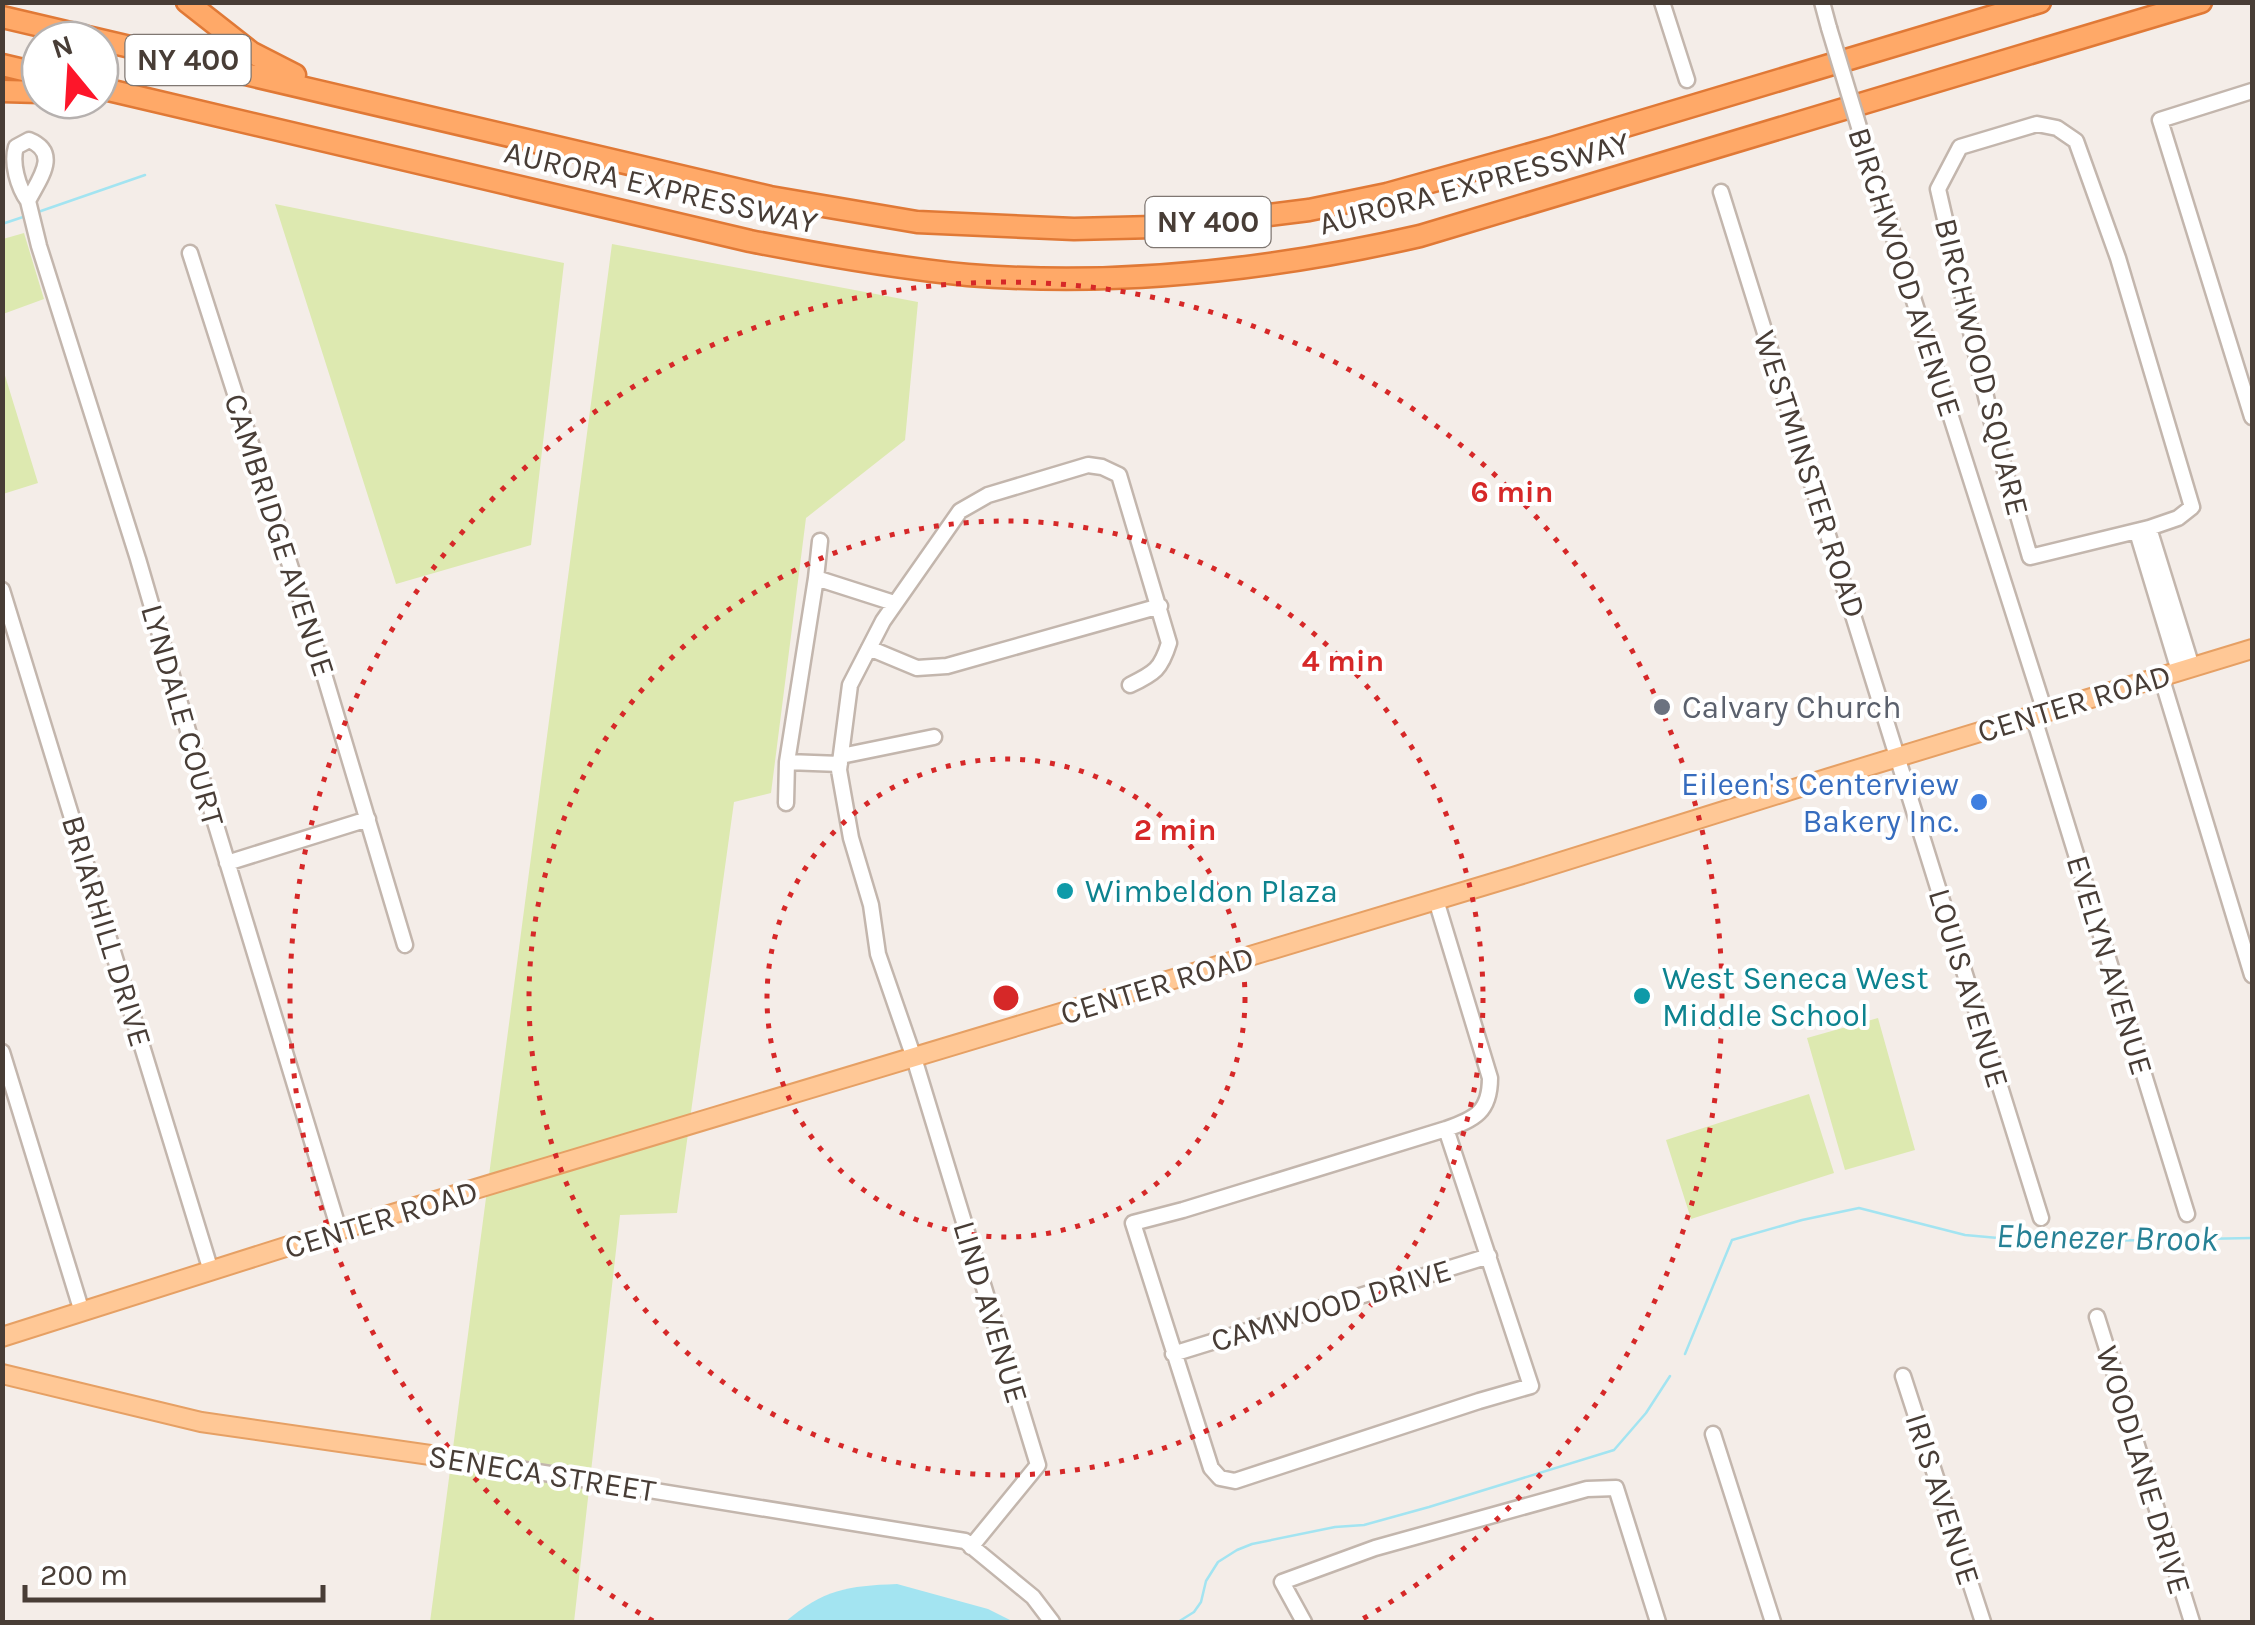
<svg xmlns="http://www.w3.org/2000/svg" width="2255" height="1625" font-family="Karla,sans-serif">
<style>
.green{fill:#dde9b0}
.water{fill:#a3e4f1}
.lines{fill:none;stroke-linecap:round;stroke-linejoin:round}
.stream{stroke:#a3e4f1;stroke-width:2.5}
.minor-casing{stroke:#c3b6ad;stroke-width:19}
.major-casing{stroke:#e6a064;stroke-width:22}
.highway-casing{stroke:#e07936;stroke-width:25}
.minor{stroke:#fff;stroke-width:14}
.major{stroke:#ffc896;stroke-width:18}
.highway{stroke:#ffa968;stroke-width:20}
.minor-bridge-casing{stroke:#c3b6ad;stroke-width:19;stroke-linecap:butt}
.minor-bridge{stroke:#fff;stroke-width:14}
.ring{fill:none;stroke:#d62828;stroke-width:5;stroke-dasharray:5 10}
.worship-dot{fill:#6b7280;stroke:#fff;stroke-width:4}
.shop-dot{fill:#3f7fe0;stroke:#fff;stroke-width:4}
.culture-dot{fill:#0f9aa8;stroke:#fff;stroke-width:4}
.labels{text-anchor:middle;stroke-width:8;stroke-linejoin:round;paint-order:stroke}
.shield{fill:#fff;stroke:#7f7772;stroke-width:2.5}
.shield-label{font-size:30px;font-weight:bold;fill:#483d36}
.street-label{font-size:32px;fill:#483d36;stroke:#fff}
.worship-label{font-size:32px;fill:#5b616d;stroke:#fff;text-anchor:start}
.shop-label{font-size:32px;fill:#366cbe;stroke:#fff;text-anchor:end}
.culture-label{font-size:32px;fill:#0d838f;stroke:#fff;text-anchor:start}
.water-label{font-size:35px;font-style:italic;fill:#278195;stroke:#fff}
.centre{fill:#d62828;stroke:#fff;stroke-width:5}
.ring-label{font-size:30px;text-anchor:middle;font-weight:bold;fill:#d62828;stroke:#fff;stroke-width:8;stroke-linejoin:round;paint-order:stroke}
</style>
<rect width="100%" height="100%" fill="#f4ede8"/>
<!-- green -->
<path class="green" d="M275,204L564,263L531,545L396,584Z
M24,233L44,299L3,314V239Z
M612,244L918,302L905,440L806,518L771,793L734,802L677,1213L620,1215L574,1622H430Z
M3,369L38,483L3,494H2Z
M1878,1018L1915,1150L1845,1170L1807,1038Z
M1809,1094L1834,1173L1691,1219L1666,1140Z"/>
<!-- water -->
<path class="water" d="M897,1584L988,1609L1014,1622H785C824,1589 847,1586 897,1584Z"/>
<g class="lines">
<!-- stream -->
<path class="stream" d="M38,212L145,175
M2,224L26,216
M1685,1354L1732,1240L1802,1220L1859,1208L1965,1235L2043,1242L2252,1238
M1178,1622L1194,1612L1201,1602L1206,1581L1218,1562L1237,1550L1252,1544L1335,1527L1364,1525L1429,1507L1614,1450L1646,1413L1670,1376"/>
<!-- minor casing -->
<g class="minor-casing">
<path id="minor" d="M1662,2L1687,80
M1822,2L1829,28
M2252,91L2160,120L2252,417
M2037,124L2057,128L2076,141L2118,258L2192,507L2178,518L2149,528L2030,557L1996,440L1938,189L1960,147Z
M29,140C61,153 39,179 28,201C18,187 11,163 16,147Z
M1865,147L2045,712
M1721,192L2041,1218
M28,201L39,246L138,559L205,789L339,1230
M190,253L312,634L405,945
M2149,528L2192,667
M2137,532L2179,671
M816,578L820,541
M2,590L211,1271
M869,648L917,668L947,666L1160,606
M2161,676L2252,975
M2033,715L2187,1214
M841,756L934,737
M840,764L787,762L816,578L894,603
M786,803L787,762
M227,863L368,819
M1436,900L1490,1078C1490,1112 1475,1119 1446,1129L1183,1210L1133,1223L1211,1468L1220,1478L1235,1481L1479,1401L1531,1386L1446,1129
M2,1052L82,1312
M2097,1317L2192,1622
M1173,1354L1489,1256
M1903,1376L1983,1622
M1713,1434L1773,1622
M451,1458L965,1541L1033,1597L1052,1622
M971,1547L1038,1465L914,1058L878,954L871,905L851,838L839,770L850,685L883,621L960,511L988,495L1088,465L1102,467L1119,475L1169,643C1161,669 1155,673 1130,685
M1304,1622L1282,1582L1375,1548L1587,1489L1616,1488L1658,1622"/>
</g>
<!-- major casing -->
<g class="major-casing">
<path id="major" d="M2,1337L339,1230L1516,876L1829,778L2252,649
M2,1374L201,1422L451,1458"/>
</g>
<!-- highway casing -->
<g class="highway-casing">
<path id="highway" d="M187,2L252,53L295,75
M2,17L770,197L917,222L1074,229L1154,227L1230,220L1309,210L1387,194L1552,148L2040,2
M2,65L40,74
M100,88L750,241C822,255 894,268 968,275C1120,287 1272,270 1420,236L2201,2
M2,91L40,92"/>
</g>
<!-- minor -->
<use href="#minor" class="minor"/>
<!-- major -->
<use href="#major" class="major"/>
<!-- highway -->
<use href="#highway" class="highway"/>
<!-- minor-bridge casing -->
<g class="minor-bridge-casing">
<path id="minor-bridge" d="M1829,28L1865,147"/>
</g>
<!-- minor-bridge -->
<use href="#minor-bridge" class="minor-bridge"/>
</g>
<!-- distance rings -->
<g class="ring">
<circle cx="1006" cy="998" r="239"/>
<circle cx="1006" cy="998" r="477"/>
<path d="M653 1621A716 716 0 1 1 1359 1621"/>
</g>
<!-- markers -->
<circle class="worship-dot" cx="1662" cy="707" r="10"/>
<circle class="shop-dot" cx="1979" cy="802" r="10"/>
<g class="culture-dot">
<circle cx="1065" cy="891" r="10"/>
<circle cx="1642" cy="996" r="10"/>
</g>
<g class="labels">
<!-- shield labels -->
<g class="shield">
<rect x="125.5" y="35" width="125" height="50" rx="8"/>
<rect x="1145.5" y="197" width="125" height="50" rx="8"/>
</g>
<g class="shield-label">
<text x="188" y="70">NY 400</text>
<text x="1208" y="232">NY 400</text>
</g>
<!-- street labels -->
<g class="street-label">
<text transform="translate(1474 183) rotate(-15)" y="11">AURORA EXPRESSWAY</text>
<text transform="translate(661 187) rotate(13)" y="11">AURORA EXPRESSWAY</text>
<text transform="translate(1905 272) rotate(72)" y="11">BIRCHWOOD AVENUE</text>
<text transform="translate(1982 367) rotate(76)" y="11">BIRCHWOOD SQUARE</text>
<text transform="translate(1810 474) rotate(72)" y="11">WESTMINSTER ROAD</text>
<text transform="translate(280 535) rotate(72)" y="11">CAMBRIDGE AVENUE</text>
<text transform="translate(2074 703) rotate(-17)" y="11">CENTER ROAD</text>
<text transform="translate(183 715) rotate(74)" y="11">LYNDALE COURT</text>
<text transform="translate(107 931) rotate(73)" y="11">BRIARHILL DRIVE</text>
<text transform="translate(2110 965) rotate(73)" y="11">EVELYN AVENUE</text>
<text transform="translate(1157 985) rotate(-17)" y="11">CENTER ROAD</text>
<text transform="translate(1969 988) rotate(73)" y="11">LOUIS AVENUE</text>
<text transform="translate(381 1219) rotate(-17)" y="11">CENTER ROAD</text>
<text transform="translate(1331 1305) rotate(-17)" y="11">CAMWOOD DRIVE</text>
<text transform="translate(991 1312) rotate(73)" y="11">LIND AVENUE</text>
<text transform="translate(2144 1470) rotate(73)" y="11">WOODLANE DRIVE</text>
<text transform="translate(542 1473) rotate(9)" y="11">SENECA STREET</text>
<text transform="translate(1943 1499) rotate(72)" y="11">IRIS AVENUE</text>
</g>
<!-- worship labels -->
<g class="worship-label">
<text x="1682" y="718">Calvary Church</text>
</g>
<!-- shop labels -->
<g class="shop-label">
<text x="1959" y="795">Eileen's Centerview<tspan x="1959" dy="37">Bakery Inc.</tspan></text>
</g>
<!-- culture labels -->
<g class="culture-label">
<text x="1085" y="902">Wimbeldon Plaza</text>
<text x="1662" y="989">West Seneca West<tspan x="1662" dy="37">Middle School</tspan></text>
</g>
<!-- water labels -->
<g class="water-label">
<text transform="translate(2107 1237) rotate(1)" y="12">Ebenezer Brook</text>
</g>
</g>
<circle cx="1006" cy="998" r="15" class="centre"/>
<g class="ring-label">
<text x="1512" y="502">6 min</text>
<text x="1343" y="671">4 min</text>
<text x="1175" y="840">2 min</text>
</g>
<!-- border -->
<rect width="2255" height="1625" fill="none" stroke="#483d36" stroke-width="10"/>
<!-- north arrow -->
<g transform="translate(70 70) rotate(342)"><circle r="48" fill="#ffffff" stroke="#b6b1af" stroke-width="2.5"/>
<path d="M0-8L18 38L0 25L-18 38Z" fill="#fd162a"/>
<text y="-15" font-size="28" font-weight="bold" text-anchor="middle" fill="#483d36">N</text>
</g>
<!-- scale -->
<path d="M25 1585v15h298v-15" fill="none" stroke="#483d36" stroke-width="5"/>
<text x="40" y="1585" font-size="30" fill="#483d36" stroke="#ffffff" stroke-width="8" paint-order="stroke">200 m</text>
</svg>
